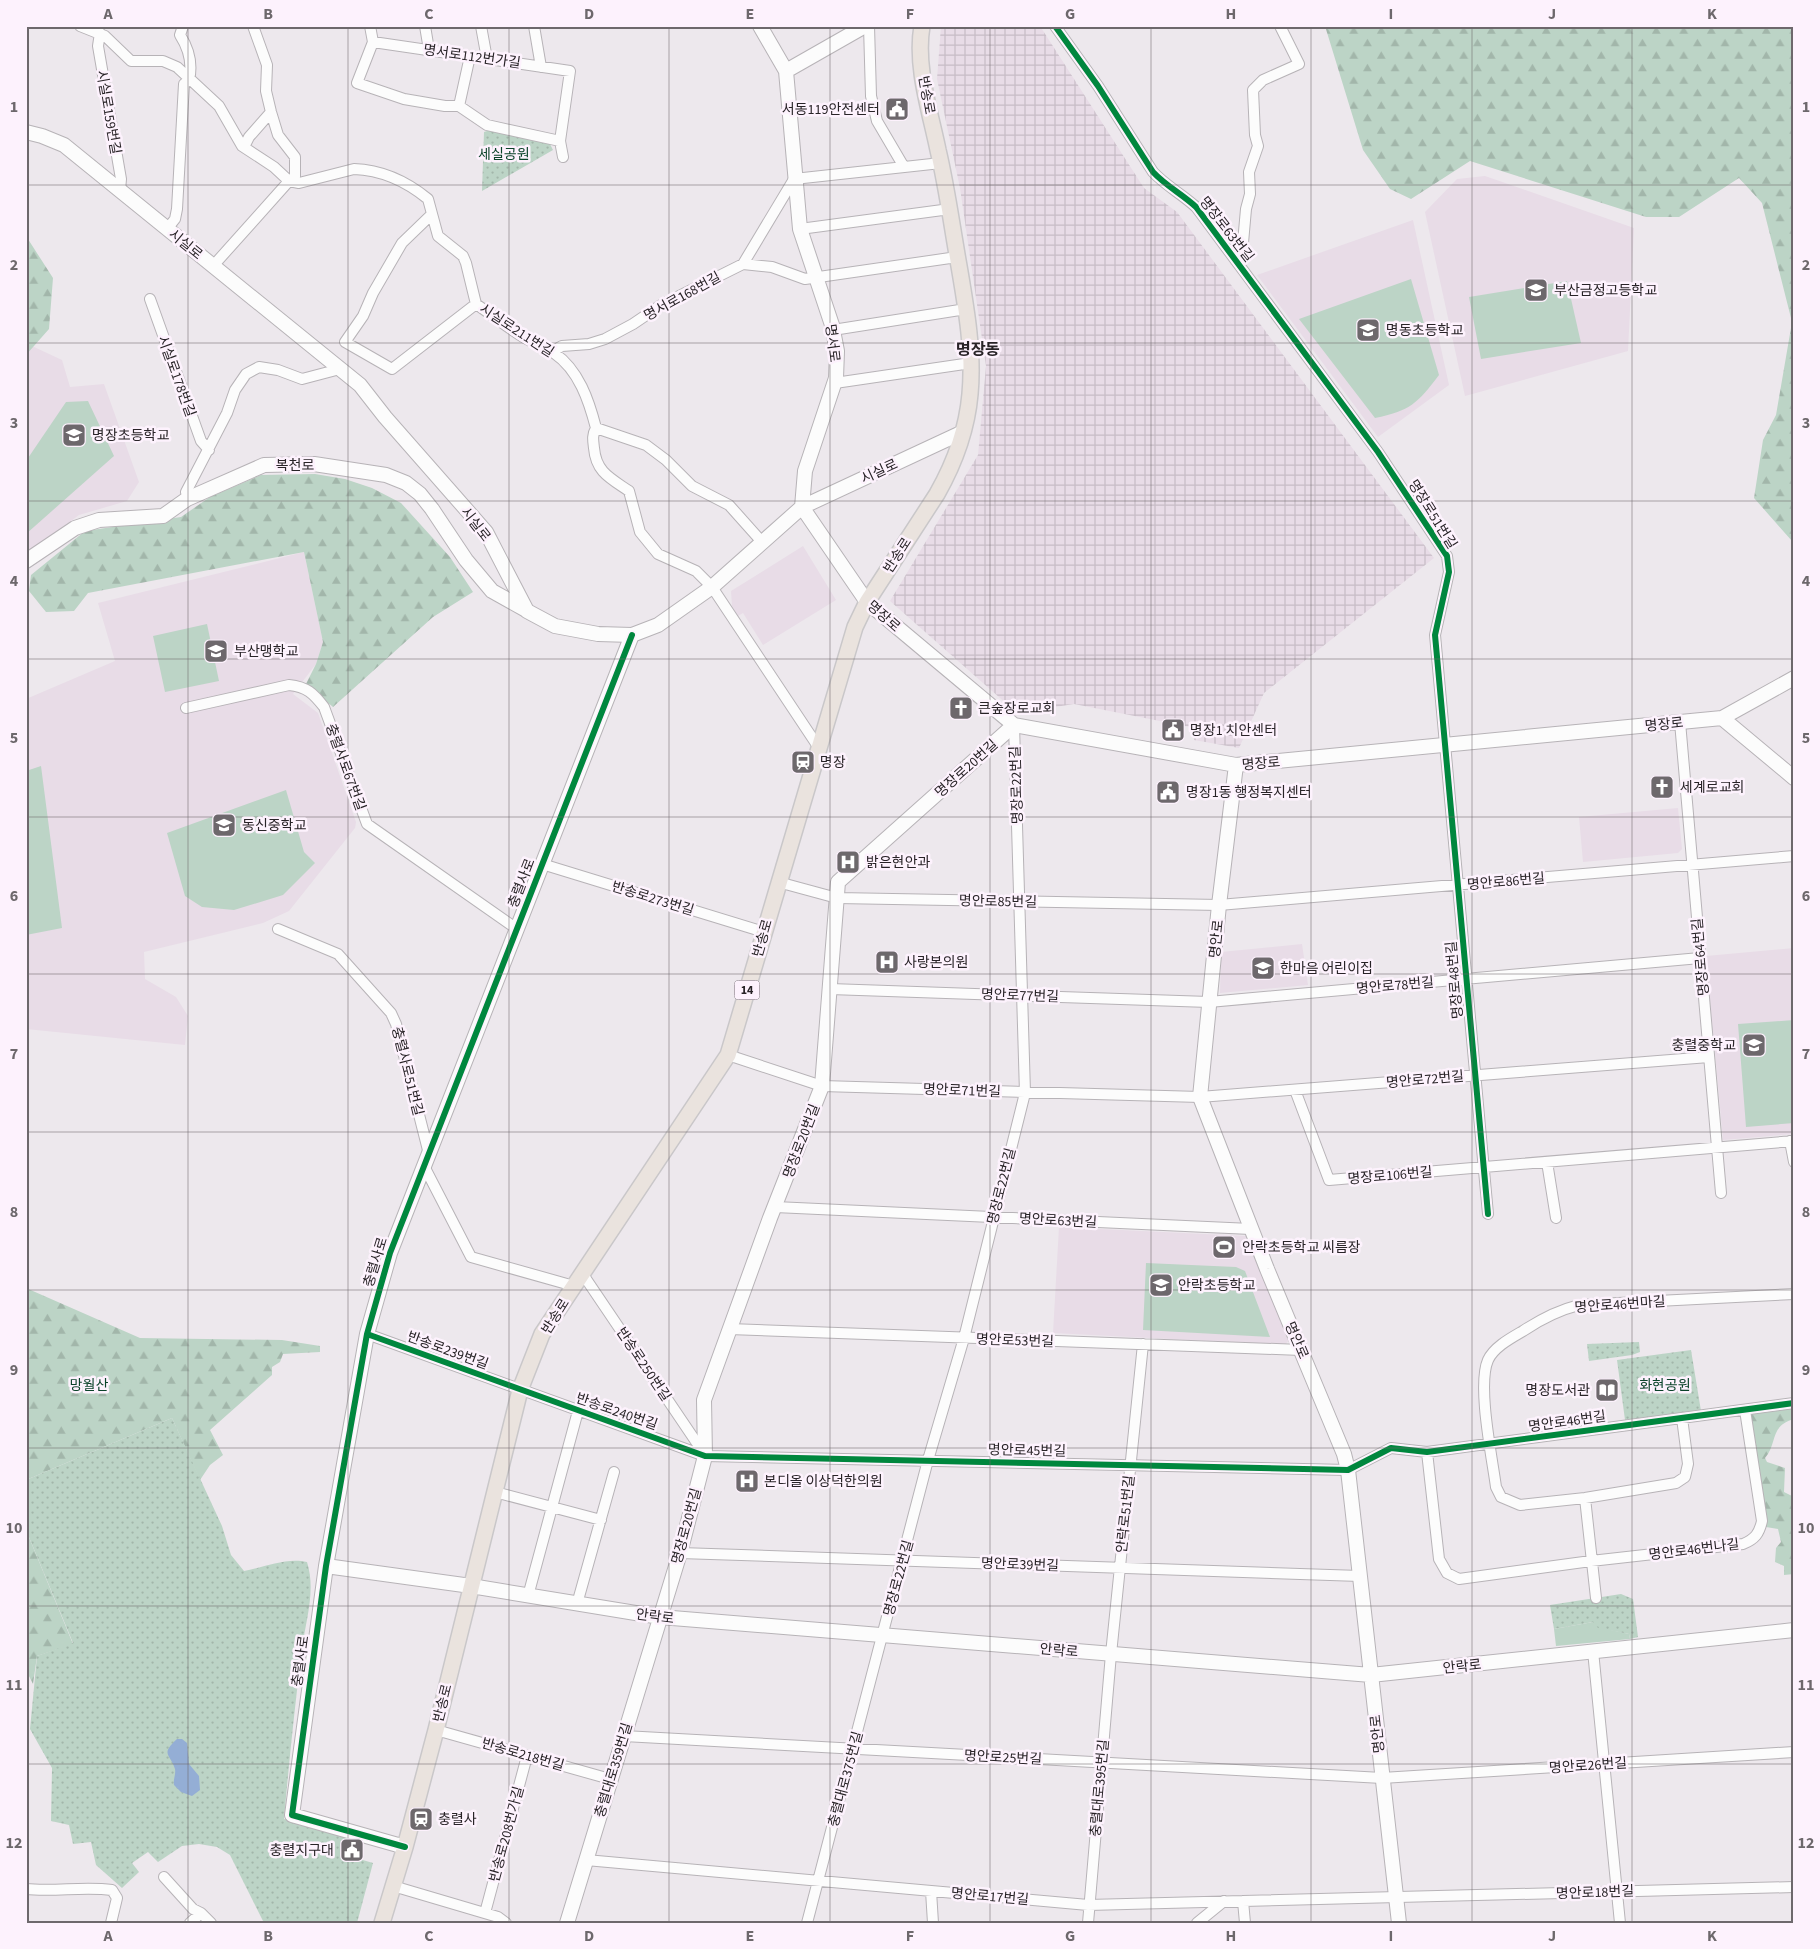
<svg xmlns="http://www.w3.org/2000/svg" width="1820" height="1949" font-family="'Source Sans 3','Noto Sans KR',sans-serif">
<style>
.built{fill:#e8dce7}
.industrial{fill:url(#industrial-grid)}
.green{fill:#bcd4c6}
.forest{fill:url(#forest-firs)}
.park{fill:url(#park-dots)}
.water{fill:#94aed5}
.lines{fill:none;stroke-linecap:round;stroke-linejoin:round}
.street-casing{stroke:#b7b3b7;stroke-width:12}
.secondary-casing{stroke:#b7b3b7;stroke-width:16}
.primary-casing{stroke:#c9c7c9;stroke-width:18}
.street{stroke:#fcfcfc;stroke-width:10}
.secondary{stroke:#fcfcfc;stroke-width:14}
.primary{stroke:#eae3de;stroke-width:15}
.cycleway-casing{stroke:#fdf2fd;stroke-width:9}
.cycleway{stroke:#00873e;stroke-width:6}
.grid{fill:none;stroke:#6d686c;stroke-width:1;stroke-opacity:0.55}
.labels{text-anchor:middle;stroke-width:5;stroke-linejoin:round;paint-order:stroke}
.shield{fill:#fdf2fd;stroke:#686167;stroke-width:1}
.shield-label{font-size:12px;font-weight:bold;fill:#282327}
.street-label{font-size:14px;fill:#282327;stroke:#fdf2fd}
.poi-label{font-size:14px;fill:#282327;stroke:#fdf2fd;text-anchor:start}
.park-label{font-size:14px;fill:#0a4329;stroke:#fdf2fd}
.quarter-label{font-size:16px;font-weight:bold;fill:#282327;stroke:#fdf2fd}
.neatline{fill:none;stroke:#6d686c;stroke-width:2}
.grid-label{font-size:16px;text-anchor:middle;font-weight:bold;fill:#6d686c}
</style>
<defs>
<pattern id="industrial-grid" width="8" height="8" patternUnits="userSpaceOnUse" patternTransform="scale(1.25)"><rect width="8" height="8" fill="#e8dce7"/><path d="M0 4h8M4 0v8" fill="none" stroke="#c7bcc6"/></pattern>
<pattern id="forest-firs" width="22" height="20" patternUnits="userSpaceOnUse" patternTransform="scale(1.25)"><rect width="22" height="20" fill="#bcd4c6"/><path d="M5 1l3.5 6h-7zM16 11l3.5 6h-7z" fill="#a2b6aa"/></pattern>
<pattern id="park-dots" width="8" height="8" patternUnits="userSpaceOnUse" patternTransform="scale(1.25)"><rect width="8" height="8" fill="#bcd4c6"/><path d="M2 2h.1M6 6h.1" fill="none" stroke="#a2b6aa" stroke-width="1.8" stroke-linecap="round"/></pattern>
</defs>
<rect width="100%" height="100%" fill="#ede8ed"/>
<!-- built -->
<path class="built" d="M1485,176L1634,228L1628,351L1465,396L1425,212L1457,179Z
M1413,220L1449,385L1378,437L1257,275Z
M32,346L62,360L70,387L104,384L139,482L127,501L79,515L26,555V355Z
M803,546L836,600L763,645L743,613L738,616L732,606L731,591Z
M304,552L323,642L316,664L293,694L318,713L356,822L355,828L289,911L263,923L144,952L145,979L176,997L188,1016L185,1045L26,1029V699L115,661L98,603Z
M1678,808L1682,849L1678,853L1583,862L1579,817Z
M1302,944L1308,985L1220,993L1221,952Z
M1794,948V1134L1723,1140L1706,956Z
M1059,1227L1246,1236L1289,1340L1285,1345L1053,1333Z"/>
<!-- industrial -->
<path class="industrial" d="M941,26H1040L1144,188L1177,212L1434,558L1264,693L1239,748L1194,740L1195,728L1074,704L1017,713L890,601L978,455L986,366L960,188L937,79Z"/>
<!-- green -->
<path class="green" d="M1411,279L1439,375C1418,403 1410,411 1375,418L1299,319Z
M1567,281L1581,343L1481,359L1469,297Z
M88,401L114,456L26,534V461L66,402Z
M207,624L219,681L165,692L153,636Z
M41,766L62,928L26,935V771Z
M286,790L304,852L315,863L283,895L234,910L202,907L185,896L167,833Z
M1794,1020V1123L1746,1127L1738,1024Z
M1146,1263L1236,1267L1245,1271L1270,1337L1143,1330Z
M1593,1622L1611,1630L1629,1634L1630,1639L1556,1646L1554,1629Z"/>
<!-- forest -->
<path class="forest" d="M1325,26H1794V540L1792,541L1754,498L1763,440L1776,415L1792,322L1762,203L1739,178L1679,217H1646L1470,161L1411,199L1390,189L1363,150Z
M26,236L53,278L49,329L26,355Z
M315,474L345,479L372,488L401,503L450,557L473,592L433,617L333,707L306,684L316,664L323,642L304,552L88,593L74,611L46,612L29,591L31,575L85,531L181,517L210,497L261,475Z
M26,1288L140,1338L282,1340L320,1346V1352L283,1354L280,1362L272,1367V1375L210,1430L223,1455L210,1465L200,1480L172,1418L26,1480Z
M1794,1406V1419C1769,1426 1778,1443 1765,1458L1767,1462L1785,1468L1784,1492L1794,1497V1574L1784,1575V1566L1775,1562L1776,1548L1781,1542L1778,1529L1766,1527L1746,1412Z
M26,1530L73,1644L37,1656L33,1684L26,1670Z"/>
<!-- park -->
<path class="park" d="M493,129L550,144L553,150L482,191L484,132Z
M1639,1342L1640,1352L1632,1355L1589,1361L1587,1344Z
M1691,1350L1701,1411L1625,1420L1617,1360Z
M172,1418L222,1526L231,1555L244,1571C265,1567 287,1557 307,1562C316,1590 306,1620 302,1648C295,1705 289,1762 284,1819L346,1838L342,1854L373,1863L357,1923H264L230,1855L217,1847L199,1844L182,1846L158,1862L148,1852L132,1863L139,1872L122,1888L96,1865L91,1842L73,1844L69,1825L51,1821L52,1768L30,1729L37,1656L73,1643L26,1530V1480Z
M1621,1594L1633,1599L1638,1637L1630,1639L1629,1634L1598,1628L1593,1622L1554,1629L1550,1605Z"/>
<!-- water -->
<path class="water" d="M177,1739H182L187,1743L189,1764L199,1776L200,1790L192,1796L181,1792L174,1785C173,1779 176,1775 175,1769C170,1753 160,1755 177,1739Z"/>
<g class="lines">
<!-- street casing -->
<g class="street-casing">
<path id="street" d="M80,26L105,36L131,61H163L177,67L219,106L242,146L274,167L289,181L213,266
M183,26L180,35C189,49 193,63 189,80
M253,26L267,65L266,91L271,112L278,135L295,157V177L289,181
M370,26L373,42L357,83L404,99L445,106H459L487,125L560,141
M425,26L429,50
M481,26L487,59
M534,26L541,67
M869,26L871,96L877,121L904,167
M1055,26L1098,86L1153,172C1166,186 1182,194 1196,207L1378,452L1447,556L1449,572L1435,635L1488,1214
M100,33L98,46L121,179L120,190
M373,42L570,71L560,141L563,157
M459,106L470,56
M244,147L249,137L271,112
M289,181L299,183L354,169C383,170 406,181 428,199L438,236L463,256L466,263L476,304C492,315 507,327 523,337C533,343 545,347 554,353C579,370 589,401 596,428C592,435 593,440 594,448C596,472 610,478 629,491L640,532L658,554L696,571L712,587L819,748
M431,215L402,243L373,293L363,316L345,342L392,369L476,304
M167,229L175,219L177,209L184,84L189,80
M800,229L950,209
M1236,261L1242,254L1246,209L1250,194L1249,172L1258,146L1255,135L1253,90L1263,80L1299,64L1280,26
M743,264L794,179L941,163
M150,299L201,441L209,450
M833,330L966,309
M551,352L562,346L589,344L605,339L633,324L661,305L743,264L772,267L805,279L957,257
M835,383L971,363
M596,428L646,445L666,460L692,486L729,505L762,542
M190,498L186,492L227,413L235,390L246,374L259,367L278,370L302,379L340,369
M186,708L289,685C307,687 313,693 324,707L367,824L517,929
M1680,722L1721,1193
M542,864L764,932
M778,882L837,898L1219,905L1794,856
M278,929L338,954L391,1013L396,1024L429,1154
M830,989L1209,1002L1700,958
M728,1055L822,1086L1200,1097L1709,1057
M1295,1090L1329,1180L1794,1141
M1790,1141L1794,1162
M1547,1162L1556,1218
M424,1166L471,1257L574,1286
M775,1207L1251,1229
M582,1273L705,1455
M729,1329L1301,1350
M367,1334L705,1456L1348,1470L1391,1448L1427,1452L1794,1403
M1682,1418L1688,1464L1685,1477L1676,1483L1585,1498L1520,1505L1501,1497L1496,1487C1492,1457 1477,1385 1488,1360C1494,1347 1511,1338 1523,1331C1541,1319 1559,1310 1579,1305L1794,1294
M1427,1452L1439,1559L1447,1573L1459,1579L1591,1561L1743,1544C1755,1539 1759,1534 1762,1521L1745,1410
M495,1492L601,1520
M1585,1498L1596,1598
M680,1553L1360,1576
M528,1596L578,1411
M577,1604L614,1472
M1593,1651L1620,1923
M436,1730L610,1779
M624,1736L1382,1778L1794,1752
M586,1860L1088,1905L1794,1887
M164,1877L193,1909L201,1913L211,1923
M393,1886L498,1917L506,1923
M26,1889C55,1892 84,1886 112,1890L117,1898L111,1923
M931,1891L933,1923
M1243,1901L1245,1923
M485,1913L527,1756
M190,1923L201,1913
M807,1923L928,1460L964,1338L1025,1093L1014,725
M1088,1923L1111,1654L1143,1344
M1197,1923L1224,1901"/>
</g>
<!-- secondary casing -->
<g class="secondary-casing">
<path id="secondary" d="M760,26L786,71L800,229L832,325L837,351L836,378L805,471L802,507L867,602L1014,725L1236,765L1722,718L1794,678
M786,71L865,26
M26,132L42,136L64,145L360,385L385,417L486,532L527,611L555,626L598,634L632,635L658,625L712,587L802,507L963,432
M26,561L75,528L99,520L163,516L187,499L264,465L314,464L386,475L406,483L420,494L432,509L466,560L492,591L526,610
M1722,718L1794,778
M1236,765L1219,905L1200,1097L1267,1269L1344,1454L1348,1470L1399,1923
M326,1566L471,1586L660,1617L1371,1675L1794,1630
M405,1847L292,1815L326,1566L367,1334L390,1253L632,635
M567,1923L680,1553L705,1456L704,1400L770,1218L822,1086L838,882L1014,725"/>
</g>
<!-- primary casing -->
<g class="primary-casing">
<path id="primary" d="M382,1923L405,1847L436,1730L520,1390L542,1334L728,1055L855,627L867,602L937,494C954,464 967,429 970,394C974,352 966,307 959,266C952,227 947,188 938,150C930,111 915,66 922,26"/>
</g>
<!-- street -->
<use href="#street" class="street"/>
<!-- secondary -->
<use href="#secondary" class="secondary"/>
<!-- primary -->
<use href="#primary" class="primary"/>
<!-- cycleway casing -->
<g class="cycleway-casing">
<path id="cycleway" d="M1055,26L1098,86L1153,172C1166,186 1182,194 1196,207L1378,452L1447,556L1449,572L1435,635L1488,1214
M367,1334L705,1456L1348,1470L1391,1448L1427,1452L1794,1403
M405,1847L292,1815L326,1566L367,1334L390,1253L632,635"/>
</g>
<!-- cycleway -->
<use href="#cycleway" class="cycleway"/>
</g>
<!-- grid -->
<path class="grid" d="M188,26V1923M348,26V1923M509,26V1923M669,26V1923M830,26V1923M990,26V1923M1151,26V1923M1311,26V1923M1472,26V1923M1632,26V1923M26,185H1794M26,343H1794M26,501H1794M26,659H1794M26,817H1794M26,974H1794M26,1132H1794M26,1290H1794M26,1448H1794M26,1606H1794M26,1764H1794"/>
<!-- icons -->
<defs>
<g id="civic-square" transform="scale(1.25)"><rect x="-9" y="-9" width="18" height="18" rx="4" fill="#6d686c" stroke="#fdf2fd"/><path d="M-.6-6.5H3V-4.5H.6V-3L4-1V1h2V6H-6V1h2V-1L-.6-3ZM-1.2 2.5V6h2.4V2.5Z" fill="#fff"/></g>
<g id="school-square" transform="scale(1.25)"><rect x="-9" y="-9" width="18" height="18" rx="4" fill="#6d686c" stroke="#fdf2fd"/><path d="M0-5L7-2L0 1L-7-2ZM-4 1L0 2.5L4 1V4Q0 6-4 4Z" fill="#fff"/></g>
<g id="church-square" transform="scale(1.25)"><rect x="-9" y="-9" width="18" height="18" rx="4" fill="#6d686c" stroke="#fdf2fd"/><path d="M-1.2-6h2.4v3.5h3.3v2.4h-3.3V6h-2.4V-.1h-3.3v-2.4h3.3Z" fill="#fff"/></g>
<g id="station-square" transform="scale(1.25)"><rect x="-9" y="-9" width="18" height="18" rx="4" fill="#6d686c" stroke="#fdf2fd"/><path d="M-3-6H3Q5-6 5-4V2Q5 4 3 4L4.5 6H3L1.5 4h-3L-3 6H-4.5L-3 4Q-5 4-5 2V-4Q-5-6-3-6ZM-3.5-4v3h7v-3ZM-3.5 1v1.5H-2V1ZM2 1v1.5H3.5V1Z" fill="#fff"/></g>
<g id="hospital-square" transform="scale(1.25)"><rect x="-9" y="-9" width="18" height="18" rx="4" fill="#6d686c" stroke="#fdf2fd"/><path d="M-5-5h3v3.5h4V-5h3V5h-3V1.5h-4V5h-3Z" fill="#fff"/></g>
<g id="stadium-square" transform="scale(1.25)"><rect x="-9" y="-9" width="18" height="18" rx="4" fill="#6d686c" stroke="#fdf2fd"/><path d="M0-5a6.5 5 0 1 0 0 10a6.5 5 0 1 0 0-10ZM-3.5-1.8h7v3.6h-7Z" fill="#fff"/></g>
<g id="library-square" transform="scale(1.25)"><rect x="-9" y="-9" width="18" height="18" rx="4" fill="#6d686c" stroke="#fdf2fd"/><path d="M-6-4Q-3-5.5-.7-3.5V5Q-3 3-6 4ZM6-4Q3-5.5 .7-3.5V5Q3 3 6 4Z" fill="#fff"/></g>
</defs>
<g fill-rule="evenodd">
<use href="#civic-square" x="897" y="109"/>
<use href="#school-square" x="1536" y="290"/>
<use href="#school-square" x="1368" y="330"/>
<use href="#school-square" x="74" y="435"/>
<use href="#school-square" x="216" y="651"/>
<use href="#church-square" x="961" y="708"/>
<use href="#civic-square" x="1173" y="730"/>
<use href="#station-square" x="803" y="762"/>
<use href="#church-square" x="1662" y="787"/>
<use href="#civic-square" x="1168" y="792"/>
<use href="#school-square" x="224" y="825"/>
<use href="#hospital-square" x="848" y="862"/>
<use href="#hospital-square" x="887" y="962"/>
<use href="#school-square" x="1263" y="968"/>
<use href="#school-square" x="1754" y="1045"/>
<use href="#stadium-square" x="1224" y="1247"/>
<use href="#school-square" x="1161" y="1285"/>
<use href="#library-square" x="1607" y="1390"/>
<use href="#hospital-square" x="747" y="1481"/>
<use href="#station-square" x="421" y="1819"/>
<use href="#civic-square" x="352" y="1850"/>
</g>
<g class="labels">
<!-- shield labels -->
<rect class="shield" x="734.5" y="980.5" width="25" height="19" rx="4"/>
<g class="shield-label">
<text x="747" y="994">14</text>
</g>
<!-- street labels -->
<g class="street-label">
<text transform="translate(472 56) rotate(8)" y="5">명서로112번가길</text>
<text transform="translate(927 95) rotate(80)" y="5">반송로</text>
<text transform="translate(109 112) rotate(80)" y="5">시실로159번길</text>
<text transform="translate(1227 229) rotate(52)" y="5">명장로63번길</text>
<text transform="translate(186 244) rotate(39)" y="5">시실로</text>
<text transform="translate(682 296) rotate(-29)" y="5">명서로168번길</text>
<text transform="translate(517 330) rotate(33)" y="5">시실로211번길</text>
<text transform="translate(833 343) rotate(83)" y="5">명서로</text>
<text transform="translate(177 376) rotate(70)" y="5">시실로178번길</text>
<text x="295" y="470">복천로</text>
<text transform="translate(879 471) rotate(-25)" y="5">시실로</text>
<text transform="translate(1433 514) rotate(58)" y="5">명장로51번길</text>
<text transform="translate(476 524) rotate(52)" y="5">시실로</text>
<text transform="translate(897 555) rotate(-57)" y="5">반송로</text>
<text transform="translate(884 616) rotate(41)" y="5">명장로</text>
<text transform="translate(1664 724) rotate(-6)" y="5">명장로</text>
<text transform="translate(1261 763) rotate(-5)" y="5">명장로</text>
<text transform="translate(346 767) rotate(70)" y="5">충렬사로67번길</text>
<text transform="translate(966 768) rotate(-42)" y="5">명장로20번길</text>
<text transform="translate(1016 785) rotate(-92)" y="5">명장로22번길</text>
<text transform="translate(1506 881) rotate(-5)" y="5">명안로86번길</text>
<text transform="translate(521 883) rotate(-69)" y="5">충렬사로</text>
<text transform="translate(653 898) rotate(17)" y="5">반송로273번길</text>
<text transform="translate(998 901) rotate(1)" y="5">명안로85번길</text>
<text transform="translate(762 938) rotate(-74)" y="5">반송로</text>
<text transform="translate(1216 939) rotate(-84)" y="5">명안로</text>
<text transform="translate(1700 957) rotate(-95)" y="5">명장로64번길</text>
<text transform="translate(1454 980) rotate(-95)" y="5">명장로48번길</text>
<text transform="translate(1395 985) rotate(-5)" y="5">명안로78번길</text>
<text transform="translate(1020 995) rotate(2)" y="5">명안로77번길</text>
<text transform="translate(408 1071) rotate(76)" y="5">충렬사로51번길</text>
<text transform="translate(1425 1079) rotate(-5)" y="5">명안로72번길</text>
<text transform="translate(962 1090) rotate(2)" y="5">명안로71번길</text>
<text transform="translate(801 1141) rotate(-69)" y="5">명장로20번길</text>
<text transform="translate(1390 1175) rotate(-5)" y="5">명장로106번길</text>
<text transform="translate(1001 1186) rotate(-76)" y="5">명장로22번길</text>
<text transform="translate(1058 1220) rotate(3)" y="5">명안로63번길</text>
<text transform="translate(375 1262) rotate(-73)" y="5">충렬사로</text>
<text transform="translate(1620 1304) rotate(-4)" y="5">명안로46번마길</text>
<text transform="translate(555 1316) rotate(-58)" y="5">반송로</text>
<text transform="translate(1015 1340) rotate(2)" y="5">명안로53번길</text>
<text transform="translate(1297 1340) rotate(67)" y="5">명안로</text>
<text transform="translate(448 1350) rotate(20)" y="5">반송로239번길</text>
<text transform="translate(644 1364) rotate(56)" y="5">반송로250번길</text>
<text transform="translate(617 1411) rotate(19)" y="5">반송로240번길</text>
<text transform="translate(1567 1421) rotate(-8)" y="5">명안로46번길</text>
<text transform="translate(1027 1450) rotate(1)" y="5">명안로45번길</text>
<text transform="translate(1125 1514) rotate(-84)" y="5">안락로51번길</text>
<text transform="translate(686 1526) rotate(-75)" y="5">명장로20번길</text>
<text transform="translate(1694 1549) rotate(-7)" y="5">명안로46번나길</text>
<text transform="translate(1020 1564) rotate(2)" y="5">명안로39번길</text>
<text transform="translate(898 1578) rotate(-75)" y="5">명장로22번길</text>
<text transform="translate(655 1616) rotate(7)" y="5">안락로</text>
<text transform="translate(1059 1650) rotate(5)" y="5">안락로</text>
<text transform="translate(300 1661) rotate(-82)" y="5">충렬사로</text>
<text transform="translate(1462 1666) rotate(-6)" y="5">안락로</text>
<text transform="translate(442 1703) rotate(-76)" y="5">반송로</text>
<text transform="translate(1377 1734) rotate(-96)" y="5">명안로</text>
<text transform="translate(523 1754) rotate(16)" y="5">반송로218번길</text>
<text transform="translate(1003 1757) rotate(3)" y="5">명안로25번길</text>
<text transform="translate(1588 1765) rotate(-4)" y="5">명안로26번길</text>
<text transform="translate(613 1770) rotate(-73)" y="5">충렬대로359번길</text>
<text transform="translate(845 1779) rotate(-75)" y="5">충렬대로375번길</text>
<text transform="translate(1099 1788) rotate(-85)" y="5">충렬대로395번길</text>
<text transform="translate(506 1834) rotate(-75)" y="5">반송로208번가길</text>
<text transform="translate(1595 1892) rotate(-2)" y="5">명안로18번길</text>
<text transform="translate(990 1896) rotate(5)" y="5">명안로17번길</text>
</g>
<!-- poi labels -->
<g class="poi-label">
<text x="880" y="114" text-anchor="end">서동119안전센터</text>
<text x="1554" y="295">부산금정고등학교</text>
<text x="1386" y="335">명동초등학교</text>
<text x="92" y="440">명장초등학교</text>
<text x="234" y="656">부산맹학교</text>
<text x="978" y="713">큰숲장로교회</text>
<text x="1190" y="735">명장1 치안센터</text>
<text x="820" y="767">명장</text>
<text x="1680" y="792">세계로교회</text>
<text x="1186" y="797">명장1동 행정복지센터</text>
<text x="242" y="830">동신중학교</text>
<text x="866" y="867">밝은현안과</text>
<text x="904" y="967">사랑본의원</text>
<text x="1280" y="973">한마음 어린이집</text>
<text x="1736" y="1050" text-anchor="end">충렬중학교</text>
<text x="1242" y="1252">안락초등학교 씨름장</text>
<text x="1178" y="1290">안락초등학교</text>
<text x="1590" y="1395" text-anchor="end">명장도서관</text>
<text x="764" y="1486">본디올 이상덕한의원</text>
<text x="438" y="1824">충렬사</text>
<text x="334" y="1855" text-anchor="end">충렬지구대</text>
</g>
<!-- park labels -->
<g class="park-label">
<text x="504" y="159">세실공원</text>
<text x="89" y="1390">망월산</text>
<text x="1665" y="1390">화현공원</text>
</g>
<!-- quarter labels -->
<g class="quarter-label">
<text x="978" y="355">명장동</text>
</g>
</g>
<!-- border -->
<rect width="1820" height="1949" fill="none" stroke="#fdf2fd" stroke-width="55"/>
<rect x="28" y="28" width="1764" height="1894" class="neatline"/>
<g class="grid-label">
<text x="108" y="19">A</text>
<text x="268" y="19">B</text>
<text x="429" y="19">C</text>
<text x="589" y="19">D</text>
<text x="750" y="19">E</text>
<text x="910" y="19">F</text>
<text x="1070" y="19">G</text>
<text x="1231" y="19">H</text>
<text x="1391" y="19">I</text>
<text x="1552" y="19">J</text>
<text x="1712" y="19">K</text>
<text x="14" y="112">1</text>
<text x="1806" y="112">1</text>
<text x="14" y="270">2</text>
<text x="1806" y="270">2</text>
<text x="14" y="428">3</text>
<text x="1806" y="428">3</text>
<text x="14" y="586">4</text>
<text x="1806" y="586">4</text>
<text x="14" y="743">5</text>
<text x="1806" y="743">5</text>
<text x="14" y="901">6</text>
<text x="1806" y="901">6</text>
<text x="14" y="1059">7</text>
<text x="1806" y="1059">7</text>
<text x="14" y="1217">8</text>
<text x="1806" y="1217">8</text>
<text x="14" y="1375">9</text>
<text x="1806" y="1375">9</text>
<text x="14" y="1533">10</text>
<text x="1806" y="1533">10</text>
<text x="14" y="1690">11</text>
<text x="1806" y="1690">11</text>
<text x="14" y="1848">12</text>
<text x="1806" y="1848">12</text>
<text x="108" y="1941">A</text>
<text x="268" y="1941">B</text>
<text x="429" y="1941">C</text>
<text x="589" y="1941">D</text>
<text x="750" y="1941">E</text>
<text x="910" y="1941">F</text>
<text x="1070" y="1941">G</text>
<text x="1231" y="1941">H</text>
<text x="1391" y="1941">I</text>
<text x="1552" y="1941">J</text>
<text x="1712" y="1941">K</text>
</g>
</svg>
